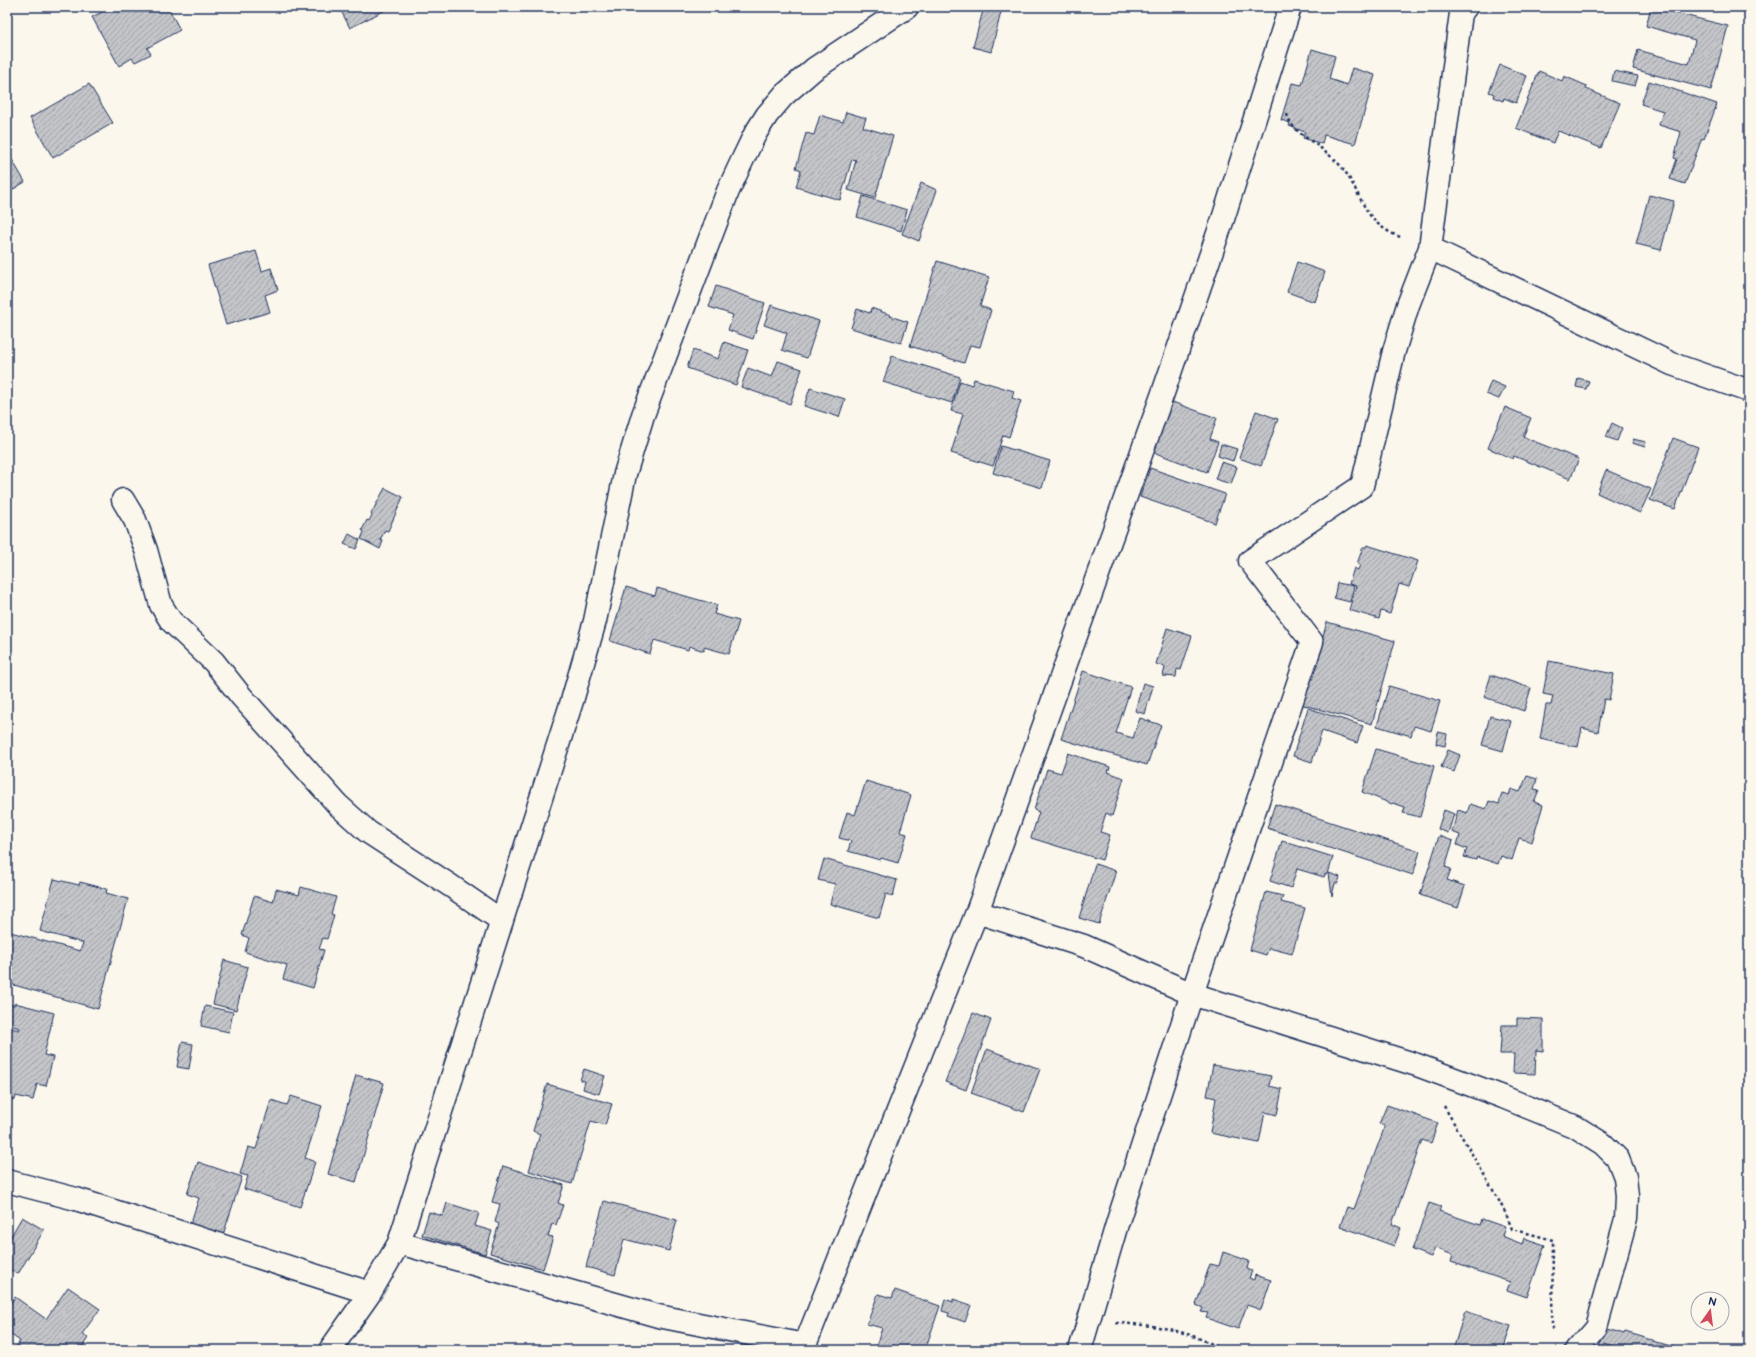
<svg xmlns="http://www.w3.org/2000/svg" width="1756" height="1357" font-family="'Balsamiq Sans',sans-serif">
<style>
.building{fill:url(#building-hatch);stroke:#1b2f5e}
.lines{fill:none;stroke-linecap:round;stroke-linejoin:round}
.minor-casing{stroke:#1b2f5e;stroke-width:25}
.path{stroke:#1b2f5e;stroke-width:2.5;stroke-dasharray:3 3;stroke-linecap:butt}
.minor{stroke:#fbf7ec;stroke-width:22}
</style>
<defs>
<pattern id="building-hatch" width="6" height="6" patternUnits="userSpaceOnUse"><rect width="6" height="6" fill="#c3c5c9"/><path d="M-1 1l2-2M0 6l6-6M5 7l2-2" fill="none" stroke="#9ea0a6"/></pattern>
</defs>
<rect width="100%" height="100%" fill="#fbf7ec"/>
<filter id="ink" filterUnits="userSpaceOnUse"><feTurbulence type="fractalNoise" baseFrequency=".025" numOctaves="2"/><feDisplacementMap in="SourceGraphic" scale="8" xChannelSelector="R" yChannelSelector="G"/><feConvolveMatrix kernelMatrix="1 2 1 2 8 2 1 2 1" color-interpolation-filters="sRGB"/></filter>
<g filter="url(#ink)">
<!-- building -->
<path class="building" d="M112,7H168L180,30L147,48L151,54L135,62L132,58L119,66L92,17Z
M339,7H391L350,28Z
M984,7L1002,8L991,52L973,47Z
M1651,7L1728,26L1711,90L1633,69L1638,50L1689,64L1695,40L1646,26Z
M1312,49L1335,56L1329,79L1347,85L1352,68L1375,75L1355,144L1324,135L1322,144L1303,138L1305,132L1289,126L1290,123L1281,120L1292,83L1302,85Z
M1500,65L1527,76L1516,103L1504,98L1503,101L1493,97L1494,94L1489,92Z
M1539,71L1562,81L1564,76L1587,86L1586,89L1620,103L1601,148L1558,131L1553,143L1516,128Z
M1614,71L1638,76L1635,86L1612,81Z
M1649,81L1717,104L1704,139L1702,138L1685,184L1670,179L1677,159L1674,158L1681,132L1659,125L1663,111L1641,104Z
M89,84L113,123L53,158L30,118Z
M846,112L866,118L863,127L893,136L875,198L848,190L856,160L852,159L840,200L796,187L801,170L796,168L806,133L814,135L820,115L843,122Z
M7,151L25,182L7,193Z
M921,183L937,190L919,241L902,234Z
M1649,195L1674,201L1661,250L1636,244Z
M863,196L907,210L901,231L857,217Z
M256,251L262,271L271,268L278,290L265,295L270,312L226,325L208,265Z
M937,261L989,277L980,306L991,310L980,347L970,345L964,363L910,346Z
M1297,262L1325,272L1315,302L1287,292Z
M716,286L765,303L753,339L728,330L733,315L709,307Z
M771,305L819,321L807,358L782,350L787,333L764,325Z
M871,308L891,315L890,316L908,322L901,343L851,328L857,309L870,313Z
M724,342L748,350L736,385L687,368L693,350L718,359Z
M892,356L960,377L952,403L883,382Z
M778,361L802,369L790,404L741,387L748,368L772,377Z
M1578,378L1589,381L1586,389L1576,387Z
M974,379L1014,391L1012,398L1021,401L1009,437L1003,435L993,466L951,453L963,414L951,411L960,381L972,385Z
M1491,381L1505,387L1499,399L1486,394Z
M810,388L845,399L839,417L804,406Z
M1164,399L1217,418L1210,439L1218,442L1207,472L1153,452Z
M1505,407L1531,418L1523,437L1579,459L1570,479L1514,456L1513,459L1488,448Z
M1256,411L1278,419L1261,466L1239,458Z
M1612,423L1622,428L1617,441L1606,437Z
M1673,438L1698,447L1675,509L1650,500Z
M1633,439L1646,442L1645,447L1632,443Z
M1221,444L1237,449L1233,461L1218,456Z
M1001,446L1050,461L1042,488L993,473Z
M1221,462L1237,467L1231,484L1215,479Z
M1150,468L1225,494L1215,523L1140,497Z
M1606,470L1651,489L1640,513L1597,493Z
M385,488L403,497L388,531L385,530L380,540L383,541L380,549L361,539L364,532L362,530L367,520L369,521L372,515L371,514Z
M349,534L360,540L356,549L344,544Z
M1367,545L1418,561L1409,587L1399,584L1390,614L1381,611L1379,619L1349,610L1356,586L1349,584L1354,568L1358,570L1360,565L1357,564L1363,547H1366Z
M1337,583L1354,586L1350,602L1334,598Z
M626,587L655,596L657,588L717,605L714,614L739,621L729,654L704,647V651L689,646L688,650L654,640L650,654L610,641Z
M1327,622L1395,641L1372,724L1300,704L1313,672Z
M1167,628L1192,636L1181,670L1177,669L1176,677L1163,676L1165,667L1156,664Z
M1549,661L1614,674L1609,700L1604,699L1598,732L1582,728L1578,747L1540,739L1546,705H1551L1553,696L1543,694Z
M1083,671L1131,687L1116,733L1133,738L1140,718L1161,725L1147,765L1061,739Z
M1491,675L1531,688L1524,711L1484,697Z
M1143,683L1153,686L1145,714L1135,711Z
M1389,686L1440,701L1431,731L1414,726L1411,736L1377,726Z
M1308,708L1363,726L1357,743L1322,731L1312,762L1293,756Z
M1490,716L1511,721L1503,751L1482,745Z
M1438,732L1447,734L1445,746L1436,744Z
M1376,749L1434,766L1420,817L1403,813L1405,807L1393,803L1392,804L1362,792Z
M1448,750L1460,755L1454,772L1441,767Z
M1068,753L1110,767L1108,772L1124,778L1112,816L1106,813L1100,832L1110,835L1102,860L1031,838L1039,812L1034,810L1047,769L1061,773Z
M1527,776L1537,779L1534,789L1539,790L1534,802L1543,805L1532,842L1519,838L1512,860L1501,856L1498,864L1477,857L1476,860L1464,857L1467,849L1457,845L1460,835L1452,832L1458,810L1467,813L1470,804L1486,809L1489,801L1499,804L1502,793L1509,795L1511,789L1520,792Z
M866,781L911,795L900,832L907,834L898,863L881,858L880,860L848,851L851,841L839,838L847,812L855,815Z
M1275,804L1420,851L1413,875L1267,828Z
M1444,810L1454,814L1448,833L1438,829Z
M1439,836L1453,841L1445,867L1451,869L1447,880L1465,886L1458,908L1420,895Z
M1282,841L1333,857L1328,874H1325L1324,877L1297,869L1291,888L1270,881Z
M824,859L897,880L893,896L886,894L879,918L830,904L835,884L818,880Z
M1095,864L1116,871L1099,924L1079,918Z
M1329,873L1340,877L1338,883H1335L1332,896Z
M54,879L79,885L80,882L107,889L106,893L128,899L98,1009L7,983V931L80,951L83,943L40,931Z
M301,887L336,897L331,914L334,915L327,939L323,938L319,949L324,950L313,988L283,979L287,965L245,952L249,938L242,935L254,896L273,902L276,889L299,895Z
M1266,892L1283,896L1281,902L1305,908L1292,954L1269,948L1266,955L1250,950Z
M224,960L248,967L236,1010L213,1004Z
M15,1003L54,1013L44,1055L53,1057L46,1086L37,1084L33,1100L16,1096L15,1100L7,1098V1027L19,1030L20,1028L9,1025L10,1021L7,1020V1005H14Z
M205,1006L233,1012L229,1032L201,1026Z
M973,1013L991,1020L966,1090L945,1082Z
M1517,1018L1543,1019V1051L1536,1050L1535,1074L1513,1073L1514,1054H1500L1502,1025H1517Z
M182,1042L193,1044L189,1069L177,1067Z
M987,1049L1040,1069L1024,1112L971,1093Z
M1213,1065L1271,1076L1269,1086L1282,1089L1277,1115L1265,1112L1259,1143L1210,1133L1216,1098L1207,1096Z
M584,1069L605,1076L599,1094L583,1089L585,1081L580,1080Z
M356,1075L384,1083L356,1182L328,1174Z
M547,1084L612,1104L605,1125L591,1121L572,1184L529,1171L540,1134L533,1131Z
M291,1096L322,1106L305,1158L315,1162L300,1207L244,1189L248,1176L240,1174L248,1147L256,1149L271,1100L287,1105Z
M1387,1105L1438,1123L1431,1143L1422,1140L1392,1224L1401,1228L1394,1246L1340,1226L1347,1207L1354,1209L1385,1126L1379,1124Z
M198,1162L242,1177L222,1238L189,1228L199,1198L187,1194Z
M503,1166L564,1185L558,1203L563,1205L556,1225L552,1224L548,1236L553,1237L543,1269L490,1253L499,1224L495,1222L500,1204L492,1202Z
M604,1201L677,1220L669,1251L624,1239L615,1275L586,1267Z
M447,1203L479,1213L475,1226L492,1231L485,1254L422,1235L429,1212L443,1216Z
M1429,1203L1441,1207L1439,1211L1480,1225L1482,1219L1505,1227L1502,1236L1522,1244L1524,1238L1545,1245L1527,1297L1507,1290L1510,1282L1451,1262L1453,1255L1435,1248L1431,1257L1412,1250Z
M22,1217L44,1230L18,1274L7,1268V1243Z
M1223,1252L1249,1261L1247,1269L1252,1271L1249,1278L1254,1280L1255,1275L1271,1280L1261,1310L1247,1305L1238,1329L1206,1318L1208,1313L1201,1312L1203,1308L1196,1305L1210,1264L1219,1266Z
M68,1287L100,1309L82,1334L88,1338L80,1350H14L20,1341L7,1332V1308L15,1297L46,1319Z
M895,1290L940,1306L925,1350H875L882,1328L867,1324L878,1294L892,1298Z
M945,1299L953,1302V1299L971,1305L965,1322L948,1316L949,1313L942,1311Z
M1465,1311L1511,1326L1503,1350H1453Z
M1604,1328L1624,1334L1625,1332L1680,1348V1350H1606L1598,1348Z
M1604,1343L1624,1350H1602Z"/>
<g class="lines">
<!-- minor casing -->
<g class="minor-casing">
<path id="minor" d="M1430,248L1672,364L1749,391
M123,500L135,520L146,550L161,605L171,621L214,662L241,696L338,805L368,832L451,886L502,921
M977,912L1084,946L1192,994L1417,1065L1503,1097L1576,1127L1603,1144L1618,1159L1625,1177L1627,1196L1626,1219L1596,1327L1576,1350
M7,1181L76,1199L370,1293
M399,1243L658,1316L805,1345
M330,1350L370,1293L399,1243L572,701L595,621L625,474L643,415L728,191L742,161L755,134L767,115L784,95L814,69L907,7
M803,1350L977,912L1163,393L1223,219L1290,7
M1080,1350L1117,1224L1192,994L1312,642L1250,561L1362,486L1394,351L1408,305L1430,248L1461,13L1466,7"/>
</g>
<!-- path -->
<path class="path" d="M1287,114C1291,132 1311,139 1323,150C1332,157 1342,166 1348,176C1366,206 1367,225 1403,238
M1444,1106L1497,1197L1506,1214L1512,1229L1553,1240L1552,1324L1554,1332
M1116,1323C1159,1325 1186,1330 1224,1350"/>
<!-- minor -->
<use href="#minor" class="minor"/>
</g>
</g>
<!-- margin -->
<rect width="1756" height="1357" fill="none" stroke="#fbf7ec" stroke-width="24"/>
<rect x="12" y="12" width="1732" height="1333" fill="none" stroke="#1b2f5e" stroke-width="1.5" filter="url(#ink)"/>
<!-- north arrow -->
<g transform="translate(1710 1311) rotate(14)"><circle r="19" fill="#fbf7ec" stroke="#a1a7b3"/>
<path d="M0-3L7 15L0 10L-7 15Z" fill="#d1495b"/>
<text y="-6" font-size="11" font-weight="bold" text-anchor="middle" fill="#1b2f5e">N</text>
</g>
</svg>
